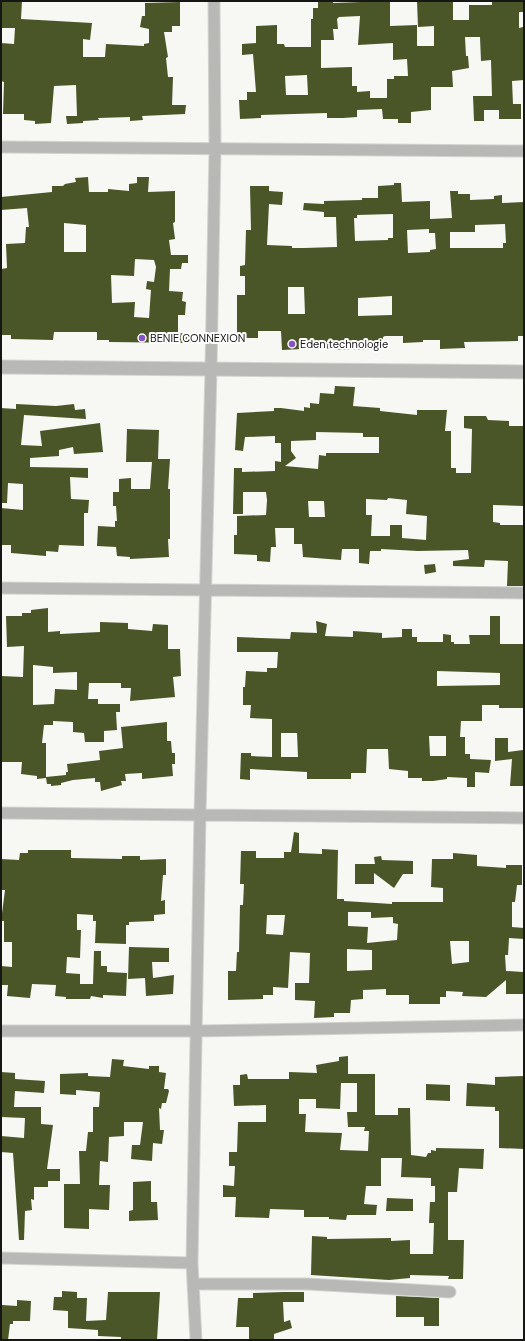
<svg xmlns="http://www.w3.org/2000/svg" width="525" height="1341" font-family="'DM Sans',sans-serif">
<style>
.building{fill:#4a5528;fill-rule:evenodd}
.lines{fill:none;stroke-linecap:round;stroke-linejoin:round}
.minor-casing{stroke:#d3d4d0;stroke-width:13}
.tertiary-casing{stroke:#d3d4d0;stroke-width:15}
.minor{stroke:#b8b9b7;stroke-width:11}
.tertiary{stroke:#b8b9b7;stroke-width:13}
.poi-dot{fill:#8552ca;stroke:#fff;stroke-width:1.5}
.labels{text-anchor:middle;stroke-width:4;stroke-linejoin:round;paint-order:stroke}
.poi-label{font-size:11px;fill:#161715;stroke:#fff;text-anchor:start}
</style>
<rect width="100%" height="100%" fill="#f7f8f4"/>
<!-- building -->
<path class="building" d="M1,1H22L21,19L92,23L90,40L83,39V57H105L106,44L144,46V44L149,43V29L140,27L142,16H145V3L180,2V26H172V32H164L168,57L166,58L168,77H173L172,105H186L185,114L142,116L143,120L130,121V117L98,118L99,120L83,121V123L67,124L66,116H77L76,85L54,86L51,123L35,124V121L24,120V114H3L4,82L1,81V43L14,44L15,28H1Z
M318,1H333V3L390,1V26L417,25V46H434V26L418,27L417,1L453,2V20H469V5H492V1H523V12H519V28L523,27L524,80L512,81L513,104H521V119H499V110H484V121H474L473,96H492L491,60L481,61L480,37H465L466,56H468L469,68L452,71L453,87H431V110L411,112V123H398V119H383L382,109L357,110V117L343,118H327V113L261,115V118L240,119L239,100H247V92H256L253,54L242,55V44L256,43V26L277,25V44H284L285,47H311V19H313V8H318ZM360,16L358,45L393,43V60L407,59L408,76H394V79H387V98H370V91L357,92V86H352V67L321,68V40H334L333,29H338L337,19L339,17ZM307,75L308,95H286L285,76Z
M88,177L89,192H108V189L129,191V184L137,183V177H149L148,192L175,191V222L173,223L175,239L169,240L171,255H188V263H182L181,269H170L169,291L183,292L182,301L186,302L185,315H178V333L193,334V343L109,342V340H97V332H54L53,340L11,339V335H1V269L7,268L6,244L25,243L26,227H29L27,208L1,210V197L52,192V186H63L65,184L76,182L75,178ZM64,223L86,225V252H64ZM135,259L154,260L156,267L154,282L147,281L146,289L151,290L149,318L134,317L135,302L112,303L111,275L134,276Z
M394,183H401L402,202L430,201V219L452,218L450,191H458V194H470V200L494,199V196L502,195V203L524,202V336H518V341L464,342L465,348L440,349V340H423V342L403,343V336H385L383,337V349L345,350L322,348L323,343H302V349L282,350L281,331H258V338H237V295H245V276H240V266L245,265L246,230H251L250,186H269V191L283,192L282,205L269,204L267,245L292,246V248H304L337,247L336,217H324V212L303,210L304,203L324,204V201L362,200V198H378V186L394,185ZM393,214V238H388V240L355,241L354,218H357V215ZM505,224L506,243H503V248H450V232H475V225ZM429,229V233H435L436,249L430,250V252L408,253L407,230ZM288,287H304L305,314H288ZM392,296V315L358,316V298Z
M335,386L355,387L353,406L380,408V411L417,415V410H447L445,431H451V468H456V473H471L472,429L464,428V416H486L488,420L509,421V426H524V506L493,505V522L500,523V525H524V586H507L508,561L485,560L484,567L453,566V561L469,559L468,550L418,551L381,549V551H370L369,564L359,563V549H342L341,560L303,557L302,544H294V528H275L276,547H271L270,562L257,561V555L234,554V535H237V516L266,515L267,500L266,492H243V514H233L234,468H242V472L275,471V461L281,462V443H275V436L245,437L243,451L235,450L237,413L274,411V408H281L304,411V407L310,408V403L319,404L320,393L334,394ZM316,432L363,433V437H379V453H326V456L319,455L318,469L285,466L296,458L291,451V441L316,440ZM388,498L407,500L406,514L427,516L426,540L402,538V525H390V536H371L372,515H366V499L387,500ZM308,501H324L325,517H309Z
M16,404L56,406L74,404L75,410L85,409L86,419L24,415L21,445L42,446L40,431L100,423L103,452L74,454L73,447L59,450V456L30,458V467L88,468V478L70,477L71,499L89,500L88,513H84V546L59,545L58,552L46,551V556L11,553V545H1V508L23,510V484L8,483L7,503H1V408L16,409Z
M127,429L159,430L158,459H170L168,489H170V539H168L169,557L130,559V557L117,556L116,547L97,546L98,526L115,527V521H117L116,506H113V492H119V479L131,478V489H150L152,462H126Z
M435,564L436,572L425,574L424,565Z
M48,608V632L60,631V634L100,632V622L128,623V629L152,631L153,624L168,625V649H180L181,676L173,677L175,697L130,701L131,688H121V683H89L88,699H98V704H120V712H116L117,730L104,731V742H85L84,733L73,732V722L53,721V725H44L42,743H46V777L66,775V772H68L67,764L100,760L99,751L123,748L121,727L167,722V741H171L172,753H175V764H172L173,776L142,779V773L125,774L126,781H121L122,785L101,791L100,782H95V778L73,780L61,783V785L51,786V784H47L46,778L37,779V776L21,774L22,762H1V676L23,677L24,646L7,647L6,616H22V613H31V610ZM33,665L53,667V673L77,672V690L55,689L54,704L33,705Z
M490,616H500V644H524V708H499V705H482V721H461L460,737H465V754H470V759L491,760L489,773L475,772V787H467V778L447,777V779L433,781H422V778H408V771L389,769L388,749H367L366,773H351V779H307V772L250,769V780L240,779L241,753H251V756L272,757V719L250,718L251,705H243V687H245L246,671L267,672V668H277L278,652H237V637L290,639L291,632L317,633L316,621L327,624L325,636L353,637V631L382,633V638L402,637V629H412V637H417V642H443V634L451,635V642H454V644H470L469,635H490ZM437,671L500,673V685L437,686ZM281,733H297L298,757H281ZM429,736H446V756H430Z
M495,738H508V752L523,750L524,786H510L512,759L495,761Z
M294,832L299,833V853L322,854V849L338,850L337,899H344V901L392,904V902H443V888L431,887L432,859H453V853L477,855V866L506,868V865H522V885H517L515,902H512V927L524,928V939L509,938L508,955H505L506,971L523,972V994H506V980L486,997L462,996L463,992L446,991V997H440V1004H409V995H386V989L363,990V999L351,1000L350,1013H334V1017L314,1018L315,1001L295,1000V983H309L310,953L290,952L288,988L273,987V995H263V999L228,1000V971H236L237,952H239L240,905H243L244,884H240L241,851H256V858H284V852H291ZM348,912H371V918L393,917V923L398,924L397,940L367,943L368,927L348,926ZM267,915H285L283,935L266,934ZM450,941H469V962L452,964ZM347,949L372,950V970L347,971Z
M28,850H71V858L122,859V856H140V860L166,859V875H163L161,901L165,900V914L154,915V921L129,922V925H126V944L95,943L96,921H93V915L77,914V930H81L80,958L67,957L66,973L80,974V984H93L94,951H101V966H107V972L127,973L126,996L103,995V998L91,996L90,999H66V997L55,996L56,985L32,984L30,998L7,996L8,985H1V966L12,967V942H4V921H1L5,890H1V859L19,860L20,853H28Z
M381,856L382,860L413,861V874H403L394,888L374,873V884H355V864H375L374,857Z
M129,947L169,948V962H152L153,978L174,975L173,994L146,996L145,978L128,979Z
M348,1056V1074H375V1115H398V1108H410L411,1155L426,1157L428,1153H431V1150L436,1151V1148L484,1149L483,1169L459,1168L457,1192H448V1240H464L463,1279H448L449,1276L410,1275V1278L389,1280L311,1275L312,1236L327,1237V1239L391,1238V1241L410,1240V1254H433L434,1223H429L430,1202H435V1186H431V1178L401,1177L402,1158H381V1186H366L364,1204L377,1205L376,1215H347L346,1220L329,1219V1217H304V1210L270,1209L269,1218L235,1217L236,1197H223V1185L234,1186L235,1166H229V1152H237L238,1122H266V1105L234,1106L233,1085H240V1075L247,1074L248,1079H289V1072L317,1073L316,1065L339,1061V1057ZM341,1083H357V1112H347L348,1127H365L364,1131H369L368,1151L340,1150L342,1133L305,1132L306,1114H299V1099H316V1108L340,1109Z
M112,1059L124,1060L123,1066L149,1069V1066H159V1072L166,1073L164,1089H168L169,1091L166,1103H162L161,1109L159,1108L160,1130H164L162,1144L153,1143L152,1161L131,1159L132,1145H140L143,1122H124V1136L109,1137L108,1162L100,1161L99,1185H110L109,1210L89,1209V1229L64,1228V1184H80L79,1151H86L88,1132H93V1107H99L100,1092L76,1090V1095L60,1094V1074L88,1073V1076L110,1077Z
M1,1072L15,1073V1079L45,1081L44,1093L15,1091L14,1107H41V1124L53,1125L47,1169H60V1181H48V1187H34V1200L31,1199L32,1210L25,1211L24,1240H19L13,1153L1,1152V1136L24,1138L25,1118L1,1117Z
M524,1076V1149L499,1148V1111H495V1107L466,1106L467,1083L495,1085V1077Z
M426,1084L450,1085V1101L426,1100Z
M151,1181V1202H157L158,1220L129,1221V1211L133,1210V1182Z
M387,1198L413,1199V1211H386Z
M62,1291L77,1292V1298H87L86,1321L106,1320L108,1292H160L157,1340H121V1337L98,1336V1330L68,1328V1311L53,1310L54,1297H62Z
M283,1292H304V1302H283L284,1322L290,1320L292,1328L274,1334V1340H249V1327H236L238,1298H253V1293Z
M396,1296L439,1298V1326H424V1317H396Z
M17,1300L31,1301L30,1321H13V1324H10L8,1340L1,1339L2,1305L17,1306Z"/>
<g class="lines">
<!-- minor casing -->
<g class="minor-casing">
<path id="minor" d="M1,147L524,151
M1,588L524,593
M1,813L524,818
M1,1031H196L524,1025
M1,1258L192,1263
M193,1284H307L450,1292
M196,1340L192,1263L200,815L211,369L215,149L214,1"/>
</g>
<!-- tertiary casing -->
<g class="tertiary-casing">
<path id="tertiary" d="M1,367L524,372"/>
</g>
<!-- minor -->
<use href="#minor" class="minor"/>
<!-- tertiary -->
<use href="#tertiary" class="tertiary"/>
</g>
<!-- markers -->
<g class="poi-dot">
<circle cx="142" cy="338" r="4"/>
<circle cx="292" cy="344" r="4"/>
</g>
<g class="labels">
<!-- poi labels -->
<g class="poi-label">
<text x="150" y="342">BENIE CONNEXION</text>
<text x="300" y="348">Eden technologie</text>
</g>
</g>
<!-- border -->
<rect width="525" height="1341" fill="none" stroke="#161715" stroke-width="4"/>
</svg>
